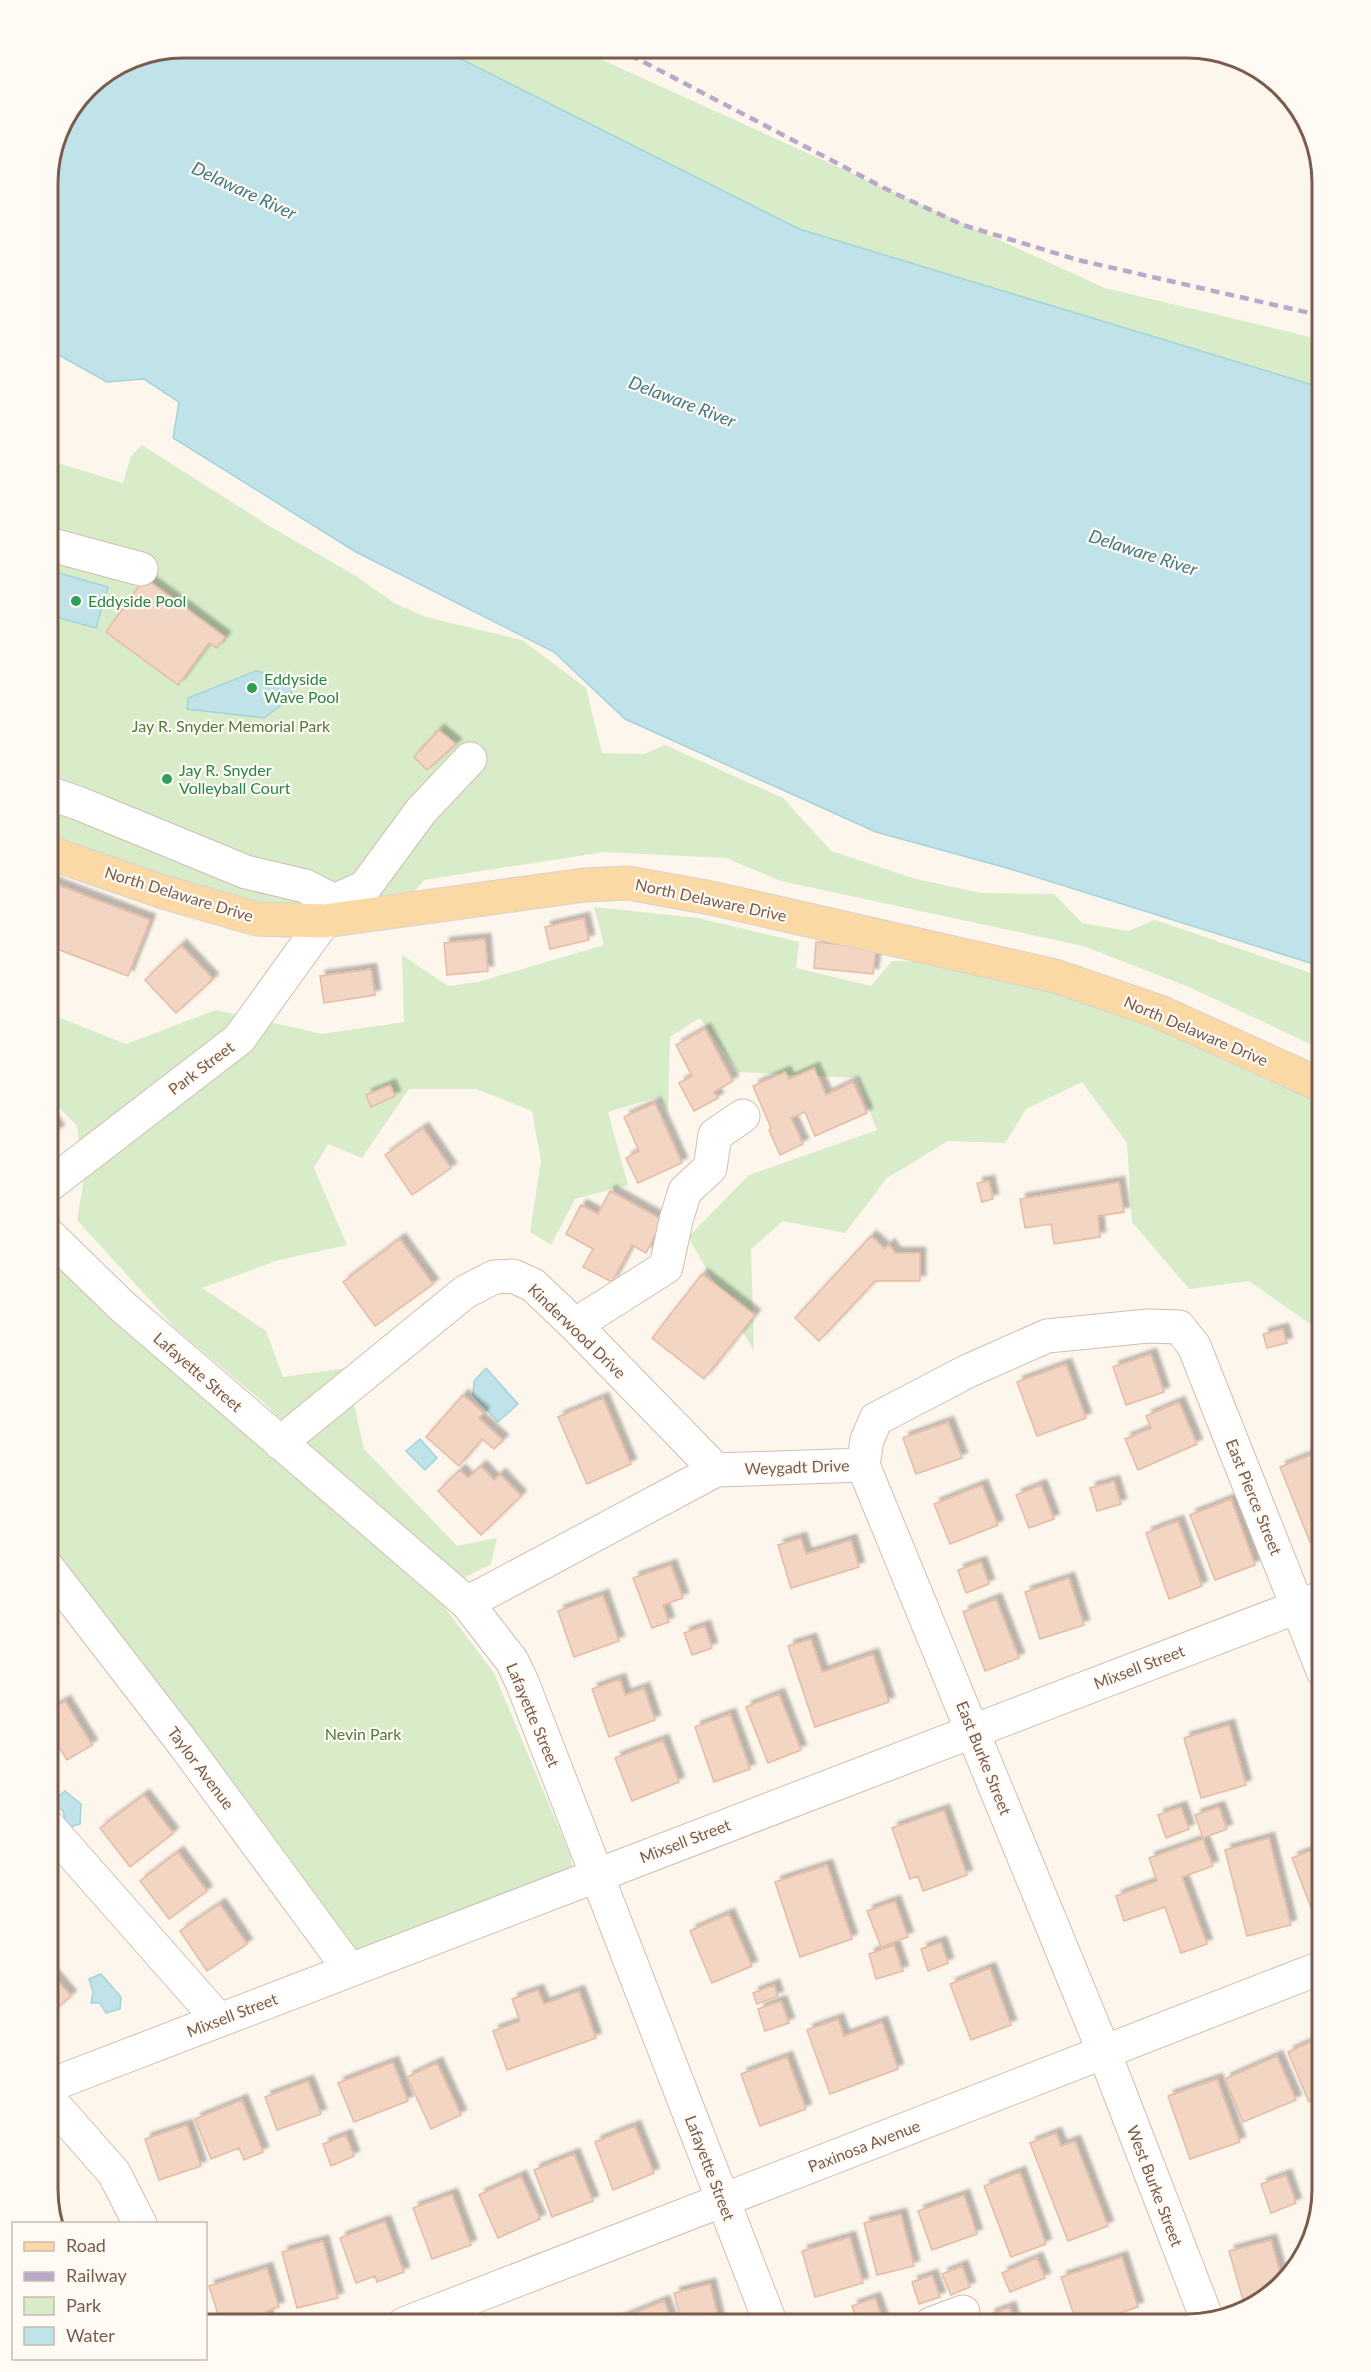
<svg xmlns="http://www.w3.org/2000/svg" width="1371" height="2372" font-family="Lato,sans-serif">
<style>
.green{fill:#d8ecc9}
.water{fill:#bfe3e8;stroke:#a5d3da;stroke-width:1.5}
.building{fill:#f3d5c3;stroke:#e6bba3;stroke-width:1.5;filter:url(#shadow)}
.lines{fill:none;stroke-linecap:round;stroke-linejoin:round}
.minor-casing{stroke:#d1beb0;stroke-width:35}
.major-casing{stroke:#dad1cd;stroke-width:35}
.minor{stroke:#fff;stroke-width:33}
.major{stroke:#fbd9a5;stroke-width:33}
.rail{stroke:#b9a8c9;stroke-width:4.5;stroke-dasharray:9 6;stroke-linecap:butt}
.leisure-dot{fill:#2e9e5b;stroke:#fffaf3;stroke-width:2}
.labels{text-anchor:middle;stroke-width:4.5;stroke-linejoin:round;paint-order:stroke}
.leisure-label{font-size:16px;fill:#27864d;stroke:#fffaf3;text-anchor:start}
.park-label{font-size:16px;fill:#537a41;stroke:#fffaf3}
.street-label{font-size:16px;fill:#7a5c4d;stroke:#fffaf3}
.water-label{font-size:18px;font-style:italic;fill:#437c86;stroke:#fffaf3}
.rim{fill:none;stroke:#7a5c4d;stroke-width:3}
</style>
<defs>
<filter id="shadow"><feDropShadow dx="5.5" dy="-5.5" stdDeviation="1.5" flood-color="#0004"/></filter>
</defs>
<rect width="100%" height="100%" fill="#fdf6ec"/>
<!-- green -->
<path class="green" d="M433,48H576L1105,288L1323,340V388L799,229Z
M142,445L271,527L356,576L394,603L426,617L522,640L586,688L602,753L644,754L665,745L783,798L831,851L912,878L981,893L1054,894L1082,923L1128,931L1155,920L1323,977V1050L1189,987L1083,946L781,881L726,858L604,852L424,880L397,912L324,921L48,852V460L123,483L131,456Z
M594,907L698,918L799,942L796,968L871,986L892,961L950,962L1132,1013L1323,1105V1344L1317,1329L1249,1281L1189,1289L1132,1222L1127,1143L1082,1082L1026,1109L1005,1143L948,1141L887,1178L845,1233L783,1221L751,1249L754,1351L688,1237L749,1175L877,1130L857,1078L738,1072L700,1018L670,1037L668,1112L658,1097L608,1112L628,1185L575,1199L551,1245L530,1232L541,1161L532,1111L476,1089H409L362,1158L328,1144L314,1168L347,1245L279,1260L202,1288L266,1331L283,1377L346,1368L364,1449L457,1546L497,1538L491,1564L460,1580L393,1528L263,1402L176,1329L77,1220L84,1179L77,1126L48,1096V1013L126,1044L216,1010L322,1034L404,1022L402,955L448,986L478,982L604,945Z
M48,1259L437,1597L494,1673L571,1857L572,1869L355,1956L48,1553Z"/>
<!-- water -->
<path class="water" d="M184,48H439L799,229L1323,388V967L1007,868L876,832L625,719L554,652L356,552L173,438L179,402L144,379L107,382L48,349V175L58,132L88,88L132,58Z
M48,570L108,587L96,628L48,615Z
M256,671L290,679L292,697L264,718L187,709L188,698Z
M486,1368L518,1404L498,1422L473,1395L474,1381Z
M420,1439L437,1458L425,1470L406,1451Z
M65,1791L81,1804L80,1824L67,1828L63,1811L52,1802Z
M101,1974L121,1997L120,2009L106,2013L100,2003H91L93,1992L89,1979Z"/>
<!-- building -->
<path class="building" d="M145,578L225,637L217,648L209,643L178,685L106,632Z
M439,730L456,744L427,770L414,757Z
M48,881L150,920L128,976L49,946L53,935L48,933Z
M584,918L589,940L550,949L545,927Z
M485,939L488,971L447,975L444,943Z
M816,942L876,948L873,974L814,968Z
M181,945L213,979L176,1013L145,980Z
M371,969L375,995L324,1003L320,976Z
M705,1029L733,1081L714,1092L718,1098L694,1111L679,1083L692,1076L676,1045Z
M814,1068L826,1095L853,1082L867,1113L815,1136L805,1112L791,1118L803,1144L780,1155L769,1130L771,1128L753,1086L785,1072L789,1079Z
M390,1085L395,1096L371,1107L366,1095Z
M655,1103L682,1163L638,1183L626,1158L639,1151L624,1117Z
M48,1115L59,1130L48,1138Z
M423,1128L451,1168L412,1195L385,1155Z
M989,1181L993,1199L982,1202L977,1183Z
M1119,1182L1124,1212L1098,1216L1100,1237L1054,1244L1051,1224L1025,1228L1020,1199Z
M610,1191L663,1220L646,1253L632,1245L612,1282L583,1267L593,1249L566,1234L581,1205L598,1214Z
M871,1236L885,1249L889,1244L895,1253H920V1281H875L819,1341L795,1318Z
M400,1239L433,1284L375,1326L343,1282Z
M702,1274L755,1315L704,1379L652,1338Z
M1283,1329L1287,1343L1267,1348L1263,1334Z
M1151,1354L1164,1392L1126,1405L1113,1367Z
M1066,1364L1086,1418L1037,1436L1017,1382Z
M463,1395L484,1413L479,1418L503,1440L494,1449L482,1439L459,1466L426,1437Z
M603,1398L631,1464L587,1484L558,1417Z
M1179,1402L1197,1444L1138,1470L1125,1439L1151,1428L1146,1416Z
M948,1422L962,1458L916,1474L903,1438Z
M1318,1452L1323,1465V1537L1310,1542L1280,1467Z
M481,1466L494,1480L500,1474L521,1496L481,1535L438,1491L460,1470L468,1478Z
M1114,1481L1121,1504L1097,1511L1090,1488Z
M982,1485L998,1525L950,1544L934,1504Z
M1041,1485L1054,1519L1029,1528L1016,1495Z
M1231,1499L1255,1565L1215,1580L1190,1515Z
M1178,1521L1202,1586L1169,1599L1146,1533Z
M801,1538L806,1554L851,1540L859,1567L791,1588L778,1545Z
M981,1562L989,1584L966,1593L958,1570Z
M671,1565L683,1598L663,1605L669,1622L652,1628L633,1578Z
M1069,1578L1084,1625L1040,1639L1025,1592Z
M603,1595L619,1641L574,1657L558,1611Z
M996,1599L1019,1658L985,1671L963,1612Z
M705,1626L712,1648L692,1655L684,1633Z
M811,1639L822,1672L873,1654L889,1702L815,1727L788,1646Z
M620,1679L625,1695L644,1688L655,1720L609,1737L592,1689Z
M779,1694L801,1750L768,1763L746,1707Z
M65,1701L92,1745L67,1760L48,1729V1711Z
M730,1714L750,1769L714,1782L695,1727Z
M1229,1725L1246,1785L1201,1798L1184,1738Z
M663,1740L679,1782L632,1801L615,1758Z
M144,1795L173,1833L130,1867L100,1828Z
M1181,1807L1189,1829L1166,1838L1158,1815Z
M1219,1807L1227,1829L1203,1838L1195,1815Z
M944,1810L967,1875L923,1891L918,1876L910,1879L892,1828Z
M1269,1838L1291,1925L1247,1936L1225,1850Z
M1203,1839L1213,1866L1182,1877L1207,1944L1181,1953L1165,1907L1124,1921L1116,1896L1157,1881L1149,1858Z
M1323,1846V1905L1312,1910L1292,1858Z
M178,1852L207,1891L169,1919L140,1881Z
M827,1865L852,1939L800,1957L775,1882Z
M895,1901L908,1937L881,1947L867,1911Z
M220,1904L247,1944L207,1971L180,1931Z
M729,1914L752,1966L712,1983L690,1931Z
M941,1942L948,1963L928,1971L921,1949Z
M894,1945L903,1971L876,1979L869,1954Z
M990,1968L1011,2025L971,2040L950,1984Z
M48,1969L71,1996L48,2016Z
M774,1985L778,1996L757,2004L753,1993Z
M538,1990L544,2004L579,1991L596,2038L507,2070L493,2031L520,2021L512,1999Z
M781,2001L789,2023L765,2031L758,2009Z
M838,2019L844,2036L882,2022L898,2069L830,2094L807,2030Z
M1322,2037L1323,2096L1309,2102L1288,2052Z
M1277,2056L1296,2100L1243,2122L1225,2079Z
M787,2057L806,2109L760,2126L741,2074Z
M393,2062L408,2101L354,2122L338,2083Z
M437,2063L461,2115L431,2129L407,2077Z
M1217,2079L1240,2142L1190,2159L1168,2096Z
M308,2081L321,2114L277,2130L265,2097Z
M242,2100L263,2152L244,2160L239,2148L211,2159L195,2119Z
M187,2125L201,2166L159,2180L145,2139Z
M635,2126L654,2173L613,2190L595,2142Z
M1056,2133L1061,2146L1075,2141L1108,2226L1068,2241L1030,2143Z
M346,2135L354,2156L331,2166L323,2144Z
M574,2154L593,2201L552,2217L534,2170Z
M1020,2172L1046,2244L1011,2257L984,2186Z
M1286,2175L1296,2203L1271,2213L1261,2184Z
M521,2176L540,2219L498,2238L479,2195Z
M452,2194L471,2245L432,2259L413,2208Z
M964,2195L977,2234L932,2250L918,2211Z
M901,2214L914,2266L877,2275L864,2223Z
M385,2221L404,2272L377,2282L375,2276L356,2283L340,2238Z
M850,2237L863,2283L815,2297L802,2251Z
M1271,2240L1282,2279L1246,2310L1229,2251Z
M323,2241L338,2298L297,2308L282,2252Z
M1122,2257L1138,2307L1088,2324H1077L1061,2277Z
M1037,2258L1045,2278L1010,2292L1002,2273Z
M962,2266L970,2287L951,2295L942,2274Z
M267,2268L279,2307L266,2311L270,2324H221L209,2286Z
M932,2275L940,2297L919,2304L912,2282Z
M710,2284L720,2324H682L674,2293Z
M875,2298L884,2323L858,2324L852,2306Z
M664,2301L673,2324H609V2323Z
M1010,2307L1015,2324H993L989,2315Z"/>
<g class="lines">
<!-- minor casing -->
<g class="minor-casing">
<path id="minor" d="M48,544L141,569
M48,793L78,803L246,872L305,886L334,901
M48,1186L239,1039L324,921L334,901L365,887L421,811L470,759
M48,1234L122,1306L467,1603L512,1661L522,1682L771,2324
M575,1325L666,1267L676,1220L685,1191L710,1168L715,1135L743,1116
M280,1443L465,1292L494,1277L513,1276L533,1285L575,1325L716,1470
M863,1465L1104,2052L1207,2319
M863,1465L867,1440L876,1419L968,1371L1047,1336L1148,1326L1179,1327L1194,1346L1323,1671
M48,1568L186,1747L350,1970
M467,1603L716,1470L863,1465
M48,1826L219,2020
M48,2086L1323,1597
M48,2098L114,2173L140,2224
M404,2324L1323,1967
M931,2324L963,2312"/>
</g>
<!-- major casing -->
<g class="major-casing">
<path id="major" d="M48,852L163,892L257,919L324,921L584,885L628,883L711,898L1055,976L1160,1012L1323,1086"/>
</g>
<!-- minor -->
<use href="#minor" class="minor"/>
<!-- major -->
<use href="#major" class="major"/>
<!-- rail -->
<path class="rail" d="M617,48L892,192L963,225L1078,260L1323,316"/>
</g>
<!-- markers -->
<g class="leisure-dot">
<circle cx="76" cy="601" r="6"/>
<circle cx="252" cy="688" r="6"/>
<circle cx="167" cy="779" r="6"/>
</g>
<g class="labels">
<!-- leisure labels -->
<g class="leisure-label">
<text x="88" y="607">Eddyside Pool</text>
<text x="264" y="685">Eddyside<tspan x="264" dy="18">Wave Pool</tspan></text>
<text x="179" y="776">Jay R. Snyder<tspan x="179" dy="18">Volleyball Court</tspan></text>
</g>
<!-- park labels -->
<g class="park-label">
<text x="231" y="732">Jay R. Snyder Memorial Park</text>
<text x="363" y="1740">Nevin Park</text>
</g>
<!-- street labels -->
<g class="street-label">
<text transform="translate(179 894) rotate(17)" y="6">North Delaware Drive</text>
<text transform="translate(711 900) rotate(12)" y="6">North Delaware Drive</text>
<text transform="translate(1196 1031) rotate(23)" y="6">North Delaware Drive</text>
<text transform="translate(201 1068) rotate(-37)" y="6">Park Street</text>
<text transform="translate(577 1331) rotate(44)" y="6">Kinderwood Drive</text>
<text transform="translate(198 1372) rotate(41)" y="6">Lafayette Street</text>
<text transform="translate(797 1467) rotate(-2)" y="6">Weygadt Drive</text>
<text transform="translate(1254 1497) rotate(68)" y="6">East Pierce Street</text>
<text transform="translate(1139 1667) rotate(-21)" y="6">Mixsell Street</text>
<text transform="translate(533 1715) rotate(67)" y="6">Lafayette Street</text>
<text transform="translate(984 1758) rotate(68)" y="6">East Burke Street</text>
<text transform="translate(201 1768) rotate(53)" y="6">Taylor Avenue</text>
<text transform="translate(685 1841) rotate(-21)" y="6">Mixsell Street</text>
<text transform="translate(232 2015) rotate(-21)" y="6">Mixsell Street</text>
<text transform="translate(864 2146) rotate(-21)" y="6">Paxinosa Avenue</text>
<text transform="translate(710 2168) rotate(69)" y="6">Lafayette Street</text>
<text transform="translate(1155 2186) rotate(69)" y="6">West Burke Street</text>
</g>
<!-- water labels -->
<g class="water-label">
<text transform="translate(244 191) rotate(25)" y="6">Delaware River</text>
<text transform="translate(682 402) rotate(21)" y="6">Delaware River</text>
<text transform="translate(1143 553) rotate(18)" y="6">Delaware River</text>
</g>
</g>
<!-- crop -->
<path d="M0 0H1371V2372H0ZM183 58H1187A125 125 0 0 1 1312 183V2189A125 125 0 0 1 1187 2314H183A125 125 0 0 1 58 2189V183A125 125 0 0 1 183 58Z" fill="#fffaf3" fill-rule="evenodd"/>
<path class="rim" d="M183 58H1187A125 125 0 0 1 1312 183V2189A125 125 0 0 1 1187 2314H183A125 125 0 0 1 58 2189V183A125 125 0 0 1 183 58Z"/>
<!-- legend -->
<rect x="12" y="2222" width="195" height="138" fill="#fffaf3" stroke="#cabbb1" stroke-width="1.5"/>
<rect x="24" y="2242" width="30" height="9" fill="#fbd9a5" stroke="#cabbb1" stroke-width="1.5"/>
<text x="66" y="2252" font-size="18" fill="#7a5c4d">Road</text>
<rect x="24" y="2272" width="30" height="9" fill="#b9a8c9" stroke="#cabbb1" stroke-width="1.5"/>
<text x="66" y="2282" font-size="18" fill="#7a5c4d">Railway</text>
<rect x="24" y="2297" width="30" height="18" fill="#d8ecc9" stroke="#cabbb1" stroke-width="1.5"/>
<text x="66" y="2312" font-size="18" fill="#7a5c4d">Park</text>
<rect x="24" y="2327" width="30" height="18" fill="#bfe3e8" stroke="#cabbb1" stroke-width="1.5"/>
<text x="66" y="2342" font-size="18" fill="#7a5c4d">Water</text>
</svg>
